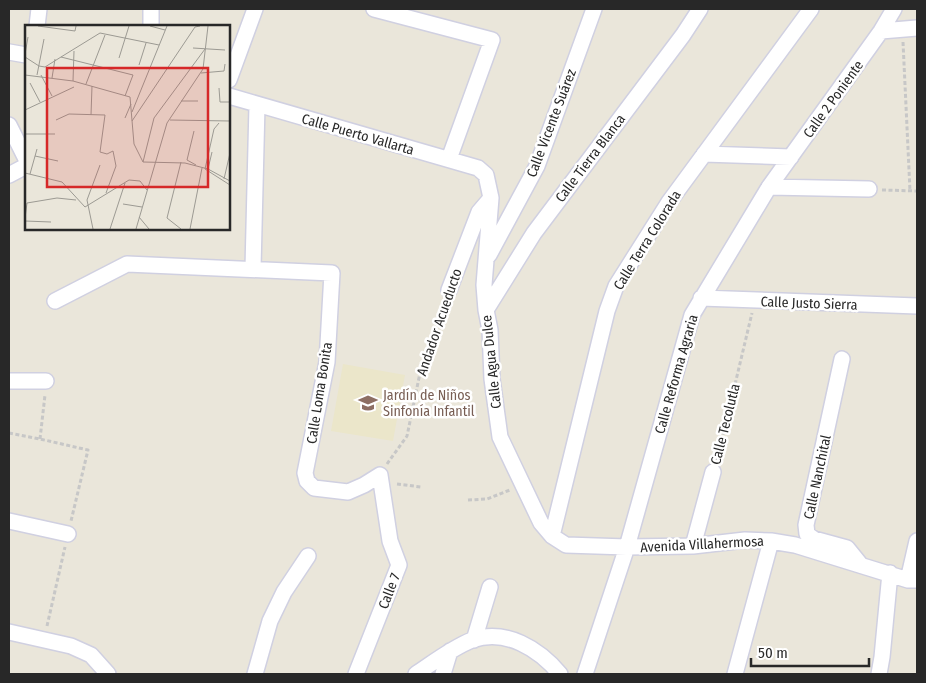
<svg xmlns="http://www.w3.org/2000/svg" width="926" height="683" font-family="'Fira Sans Condensed',sans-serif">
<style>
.education{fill:#ebe6ca}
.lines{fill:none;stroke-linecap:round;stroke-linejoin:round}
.minor-casing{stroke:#d0d0e1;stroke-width:18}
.path{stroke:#c7c7c7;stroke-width:3;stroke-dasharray:4 2.5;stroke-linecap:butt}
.minor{stroke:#fff;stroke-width:15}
.labels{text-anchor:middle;stroke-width:5;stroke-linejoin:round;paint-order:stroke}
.street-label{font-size:14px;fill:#282828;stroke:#fff}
.education-label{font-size:14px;fill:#785e54;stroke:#fff;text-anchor:start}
.inset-road{fill:none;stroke:#9c9a93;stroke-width:1}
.view{fill:#d62828;fill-opacity:0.15;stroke:#d62828;stroke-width:2.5}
.inset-edge{fill:none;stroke:#282828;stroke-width:2.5}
</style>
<rect width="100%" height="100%" fill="#eae6da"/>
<!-- education -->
<path class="education" d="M343,364L405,375L393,441L331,431Z"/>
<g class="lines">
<!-- minor casing -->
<g class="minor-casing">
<path id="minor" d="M374,9L492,40L449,159
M37,26L39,9
M151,26V9
M881,31L917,28
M9,52L26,55
M229,80L255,9
M229,96L478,168L486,175L491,198L484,285L486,310L490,330L492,379L500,437L541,523L552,536L566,545L627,547L693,546L745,540L771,541L795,545L908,580H917
M9,125L26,159
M704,154L791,157
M9,175L26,166
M769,187L869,189
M489,255L537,166L594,9
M253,268L257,105
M449,290L479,212L491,198
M701,298L917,306
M55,301L127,264L332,273L327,362L305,473L307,481L314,488L348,492L364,485L380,475L390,541L399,565L356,674
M486,310L534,233L683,35L700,9
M842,359L806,525L807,534L814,539L847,548L860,564
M9,381H46
M9,521L68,534
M552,536L607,311L616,286L669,202L811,9
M693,546L713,472
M908,580L917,541
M9,632L71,646L91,655L108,674
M474,640L490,587
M255,674L270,621L284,592L308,556
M416,674C434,662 452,648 472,640C506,628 539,649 560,674
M443,674L450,651
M585,674L627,547L692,315L769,187L881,31L894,9
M735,674L771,541
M879,674L882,657L890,573"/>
</g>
<!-- path -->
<path class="path" d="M903,42L910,191
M882,190L917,191
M9,433L40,439L88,450L71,521
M40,439L45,395
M717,460L752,313
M387,464L407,436L420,373L444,302
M397,484L421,487
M468,500L487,499L510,490
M47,626L65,547"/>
<!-- minor -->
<use href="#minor" class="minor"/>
</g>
<!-- icons -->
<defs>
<g id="school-bare" transform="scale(1.5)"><path d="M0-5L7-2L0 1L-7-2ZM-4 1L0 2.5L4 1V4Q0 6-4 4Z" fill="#8d6e63" stroke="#fff" stroke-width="2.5" paint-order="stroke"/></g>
</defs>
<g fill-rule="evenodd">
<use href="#school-bare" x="368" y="403"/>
</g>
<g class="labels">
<!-- street labels -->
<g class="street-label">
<text transform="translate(833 99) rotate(-54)" y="5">Calle 2 Poniente</text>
<text transform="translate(551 123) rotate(-69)" y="5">Calle Vicente Suárez</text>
<text transform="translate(358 134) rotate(16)" y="5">Calle Puerto Vallarta</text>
<text transform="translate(590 158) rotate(-53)" y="5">Calle Tierra Blanca</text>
<text transform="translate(647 240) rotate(-58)" y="5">Calle Terra Colorada</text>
<text transform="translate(809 303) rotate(2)" y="5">Calle Justo Sierra</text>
<text transform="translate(439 322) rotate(-71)" y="5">Andador Acueducto</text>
<text transform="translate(491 362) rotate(-96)" y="5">Calle Agua Dulce</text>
<text transform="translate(676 374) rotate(-74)" y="5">Calle Reforma Agraria</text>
<text transform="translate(319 393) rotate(-81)" y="5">Calle Loma Bonita</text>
<text transform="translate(725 424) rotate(-76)" y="5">Calle Tecolutla</text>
<text transform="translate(817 477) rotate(-78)" y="5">Calle Nanchital</text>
<text transform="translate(702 544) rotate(-3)" y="5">Avenida Villahermosa</text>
<text transform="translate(389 591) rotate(-69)" y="5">Calle 7</text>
</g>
<!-- education labels -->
<g class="education-label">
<text x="383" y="400">Jardín de Niños<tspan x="383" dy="16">Sinfonía Infantil</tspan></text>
</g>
</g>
<!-- overview -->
<g transform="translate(25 25)">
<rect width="205" height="205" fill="#eae6da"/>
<path class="inset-road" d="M13,1L50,6L51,1M125,1L140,5M75,8L134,20M168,23L200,25M0,29L3,12M0,32L14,41L20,42L36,32L108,50L100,71M36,32L75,8M94,33L104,1M114,40L121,18M176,48L199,46L200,39M0,50L48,56L105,72L109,119L118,137M12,50L19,14M16,50L27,71M27,53L30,34M48,56L49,26M5,58L15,77M61,59L80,10M194,63L195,77H205M156,76H173M0,85L49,62M107,87L142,1M66,90L67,61M100,93L106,79M31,95L44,89L80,90L75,127L82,129L88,126L91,141L81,168M145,95L205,96M107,96L170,2L175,1M169,106L162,135L171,140M0,109H30M10,131L33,136M118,137L129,93L180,24M118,137L160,138L183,144L205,156M180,144L189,104L194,98M180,144L205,160M183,144L187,127M0,148L37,157L60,182L104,155L115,156L122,165M5,149L12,124M199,154L205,128M98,179L117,182M114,192L124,204M0,193L2,178L32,173L51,175M0,196L26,197M68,204L62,175L75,140M85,204L100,158M111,204L142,98L178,44L183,1M156,204L142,193L156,137M165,204L177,143"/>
<path class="view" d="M22,43H183V162H22Z"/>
<rect width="205" height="205" class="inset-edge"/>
</g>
<!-- border -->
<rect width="926" height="683" fill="none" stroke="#282828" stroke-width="20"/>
<!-- scale -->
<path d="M751 658v8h118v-8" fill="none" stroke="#282828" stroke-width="2.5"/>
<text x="758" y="658" font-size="15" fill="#282828" stroke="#ffffff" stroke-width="4" paint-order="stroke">50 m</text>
</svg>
